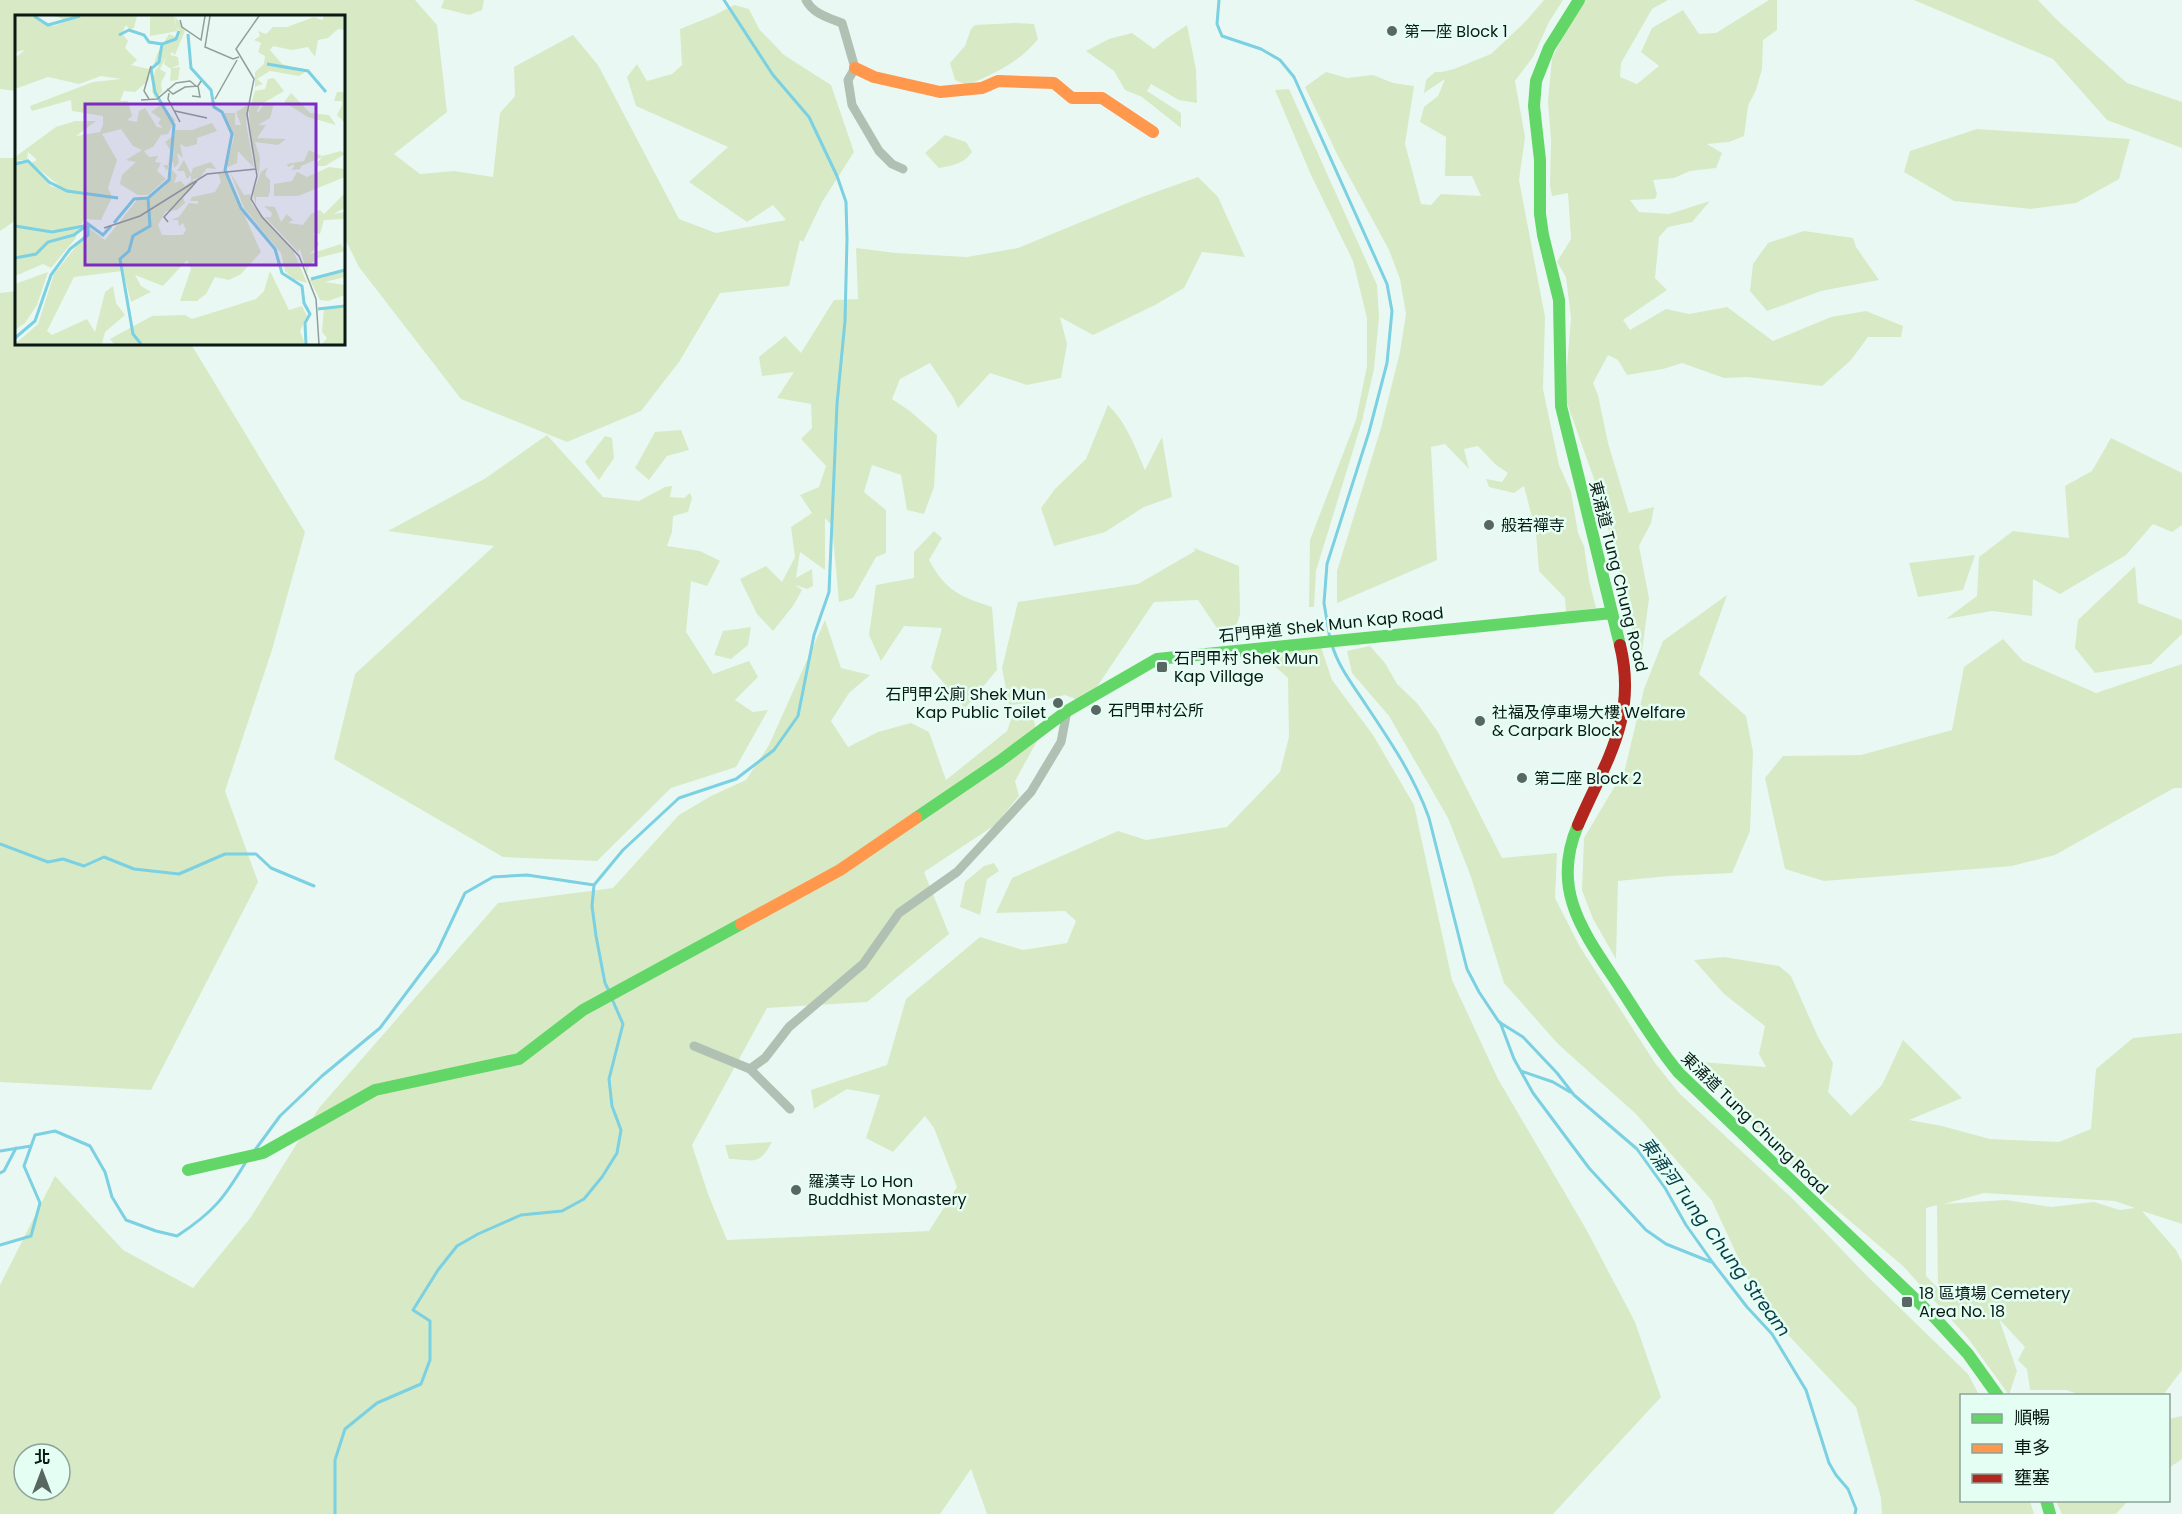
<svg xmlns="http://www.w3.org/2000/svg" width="2182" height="1514" font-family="Poppins,'Noto Sans TC',sans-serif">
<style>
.green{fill:#d7eac5;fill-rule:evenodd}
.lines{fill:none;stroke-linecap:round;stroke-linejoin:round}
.stream{stroke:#7bd0e2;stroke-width:3}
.street{stroke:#b0c1b3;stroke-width:9}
.fast{stroke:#63d668;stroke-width:12}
.slow{stroke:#ff974d;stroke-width:12}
.jam{stroke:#b3261e;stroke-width:12}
.poi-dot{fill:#586762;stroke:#e4fef4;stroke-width:2}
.labels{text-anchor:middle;stroke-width:5;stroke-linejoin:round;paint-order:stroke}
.poi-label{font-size:16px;fill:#091914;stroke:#e4fef4;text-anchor:start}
.street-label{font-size:16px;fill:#091914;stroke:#e4fef4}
.water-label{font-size:18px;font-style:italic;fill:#073d49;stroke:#e4fef4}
.inset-river{fill:none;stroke:#7bd0e2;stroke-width:3}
.inset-road{fill:none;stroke:#909f9a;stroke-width:1.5}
.view{fill:#7b2cbf;fill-opacity:0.15;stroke:#7b2cbf;stroke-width:3}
.inset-edge{fill:none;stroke:#091914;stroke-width:3}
</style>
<rect width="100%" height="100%" fill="#eaf8f3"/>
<!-- green -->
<path class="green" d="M0,0H415L437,25L447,112L394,154L420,174L454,171L493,177L500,113L515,96L514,67L573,35L598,65L679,219L716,233L786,220L773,205L747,222L689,182L728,147L636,106L627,77L637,64L647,81L672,74L682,65L680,29L715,15L734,5L749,9L759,29L784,55L831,85L854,152L822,202L803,242L800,240L789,286L720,293L679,362L641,411L567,442L461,399L359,267L344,237V16H16V91L0,89Z
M444,0H484L482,10L469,15L441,8Z
M1544,0H1563L1549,22L1533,57L1515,81L1525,137L1519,180L1545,317L1543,389L1559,465L1571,492L1578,533L1584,546L1589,580L1596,608L1566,612L1565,598L1539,571L1536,533L1524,486L1514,493L1489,487L1486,479L1502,482L1508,473L1495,464L1478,446L1464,449L1469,469L1445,444L1431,447L1437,560L1337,603V571L1381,428L1400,352L1406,314L1400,279L1389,250L1338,156L1305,87L1326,72L1347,78L1373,75L1393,83L1414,86L1405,144L1421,204L1431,205L1441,194L1481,196L1472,176H1445L1446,137L1420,122L1424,107L1438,96L1445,79L1424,93L1426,80L1435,72H1442L1454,69L1491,54L1526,21Z
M1582,0H1668L1652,9L1621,63L1620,77L1637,84L1659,66L1641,52L1652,28L1683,10L1699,34L1716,33L1769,0H1777V30L1763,40L1762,69L1756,90L1748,106L1744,136L1729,142L1707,144L1722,153L1716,168L1690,171L1674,178L1653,180L1657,194L1655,199L1630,200L1639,212L1669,214L1710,201L1692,222L1668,227L1659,237L1655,278L1667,290L1623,320L1630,330L1666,309L1689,314L1727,307L1773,341L1831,317L1866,311L1903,326L1901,337H1868L1851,360L1822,386L1747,377L1724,378L1682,363L1663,369L1627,375L1618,360L1608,355L1593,383L1598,395L1608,443L1629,513L1654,507L1651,523L1639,546L1649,598L1640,667L1624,590L1599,493L1567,403V367L1571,318L1566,277L1557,262L1571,239L1568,193L1552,196L1550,186L1551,141L1548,101L1552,58Z
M1914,0H2038L2057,20L2127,83L2182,102V148L2107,120L2053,59Z
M1015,23L1034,24L1038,39C1021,61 993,75 967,85L955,80L950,63L965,46L971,29L975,25Z
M1187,25L1196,69L1197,103L1179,100L1151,84L1147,91L1181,113V128L1142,97L1125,90L1114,71L1086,51L1109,39L1132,33L1154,49L1166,39Z
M1289,89L1377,285L1379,317L1374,369L1362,421L1316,571L1314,607H1309L1310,540L1356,420L1367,366V318L1353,261L1311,175L1275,90Z
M1977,129L2130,139L2119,179L2076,203L2031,209L1954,201L1904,172L1910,151Z
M945,135L966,142L972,152C963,164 954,165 939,168L925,153Z
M0,158H16V220L0,231Z
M1198,177L1218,197L1245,257L1202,252L1184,288L1155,305L1093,335L1060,317L1067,344L1061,378L1027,385L990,373L958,408L953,397L930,363L900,379L892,399L910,411L937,435L934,487L924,514L907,510L901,475L872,465L864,492L886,510V553L876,557L853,598L839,602L832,526L825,518V570L800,552L796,578L812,569L813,586L807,589L795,585L802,590L793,606L773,631L757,614L740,579L766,566L782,582L795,557L791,527L812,513L800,495L819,487L826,466L801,439L812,428L811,404L777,398L794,372L762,376L759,357L785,336L801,353L834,300L858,299L856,248L896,253L967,257L1018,248L1142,197Z
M1804,231L1853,238L1856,247L1879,280L1821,291L1767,311L1750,291L1753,264L1768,243Z
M16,291V344H191L305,532L272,650L225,791L258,882L151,1090L0,1082V293Z
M1108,405C1127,423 1135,447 1145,470L1162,437L1172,497L1144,507L1105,532L1054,546L1041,508L1055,489L1086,459Z
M681,430L689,450L667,456L649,480L635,468L655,432Z
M547,435L603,497L639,501L665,487L672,486L670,497L684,498L690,493L692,498L688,512L673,516L672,532L667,546L700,551L720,561L707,586L691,581L686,632L713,674L749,661L758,677L735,700L753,712L768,710L736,767L671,788L597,861L503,857L334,759L355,674L494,546L388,531L486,478Z
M605,436L612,438L614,458L599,480L585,462Z
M2111,438L2182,473V525L2172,532L2153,524L2126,555L2060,594L2033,579L2032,616L1992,611L1946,619L1977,596L1979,557L2013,531L2069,538L2065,486L2092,471Z
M934,531L942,538L929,560C946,591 959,596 992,607L997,670L965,708L931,668L942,628L904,626L881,661L869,635L876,585L914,578V552Z
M1194,548L1239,566L1240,614L1236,627L1221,634L1198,600L1154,602L1086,703L1065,695L1030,703L1009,705L1002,668L1018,602L1138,584L1195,551Z
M1975,555L1963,590L1918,597L1909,563Z
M2135,566L2138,603L2182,620V634L2151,664L2095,673L2075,648L2078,620Z
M1727,595L1699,674L1746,716L1753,752L1750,831L1732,873L1669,876L1618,881L1616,959L1593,919L1582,890L1584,838L1625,769L1644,689L1663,641Z
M825,620L841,668L870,675L849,693L831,721L848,747L878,732L911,723L929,732L946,780L1007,731L1014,711L1033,712L1037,741L1015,781L1019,796L995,825L924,872L949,934L867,1002L767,1008L692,1145L708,1194L727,1240L929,1231L957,1187L934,1128L925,1116L893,1152L866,1138L880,1095L847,1089L814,1109L811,1090L887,1065L906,999L980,937L1023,950L1067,943L1076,921L1065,911L996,913L1012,878L1118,831L1146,840L1227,827L1280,772L1289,737L1288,678L1260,653L1321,647L1332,680L1373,735L1414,805L1452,980L1498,1079L1586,1229L1635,1322L1661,1397L1553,1514H987L971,1469L940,1514H0V1285L55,1176L123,1250L193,1288L251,1217L319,1108L498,903L613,888L679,815L711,796L746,780L769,745ZM24,1454H60V1490H24Z
M751,627L748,645L731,659L714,655L723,631Z
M2003,639L2023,661L2096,693L2182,664V788H2174L2055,855L2012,866L1824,881L1785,869L1765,778L1783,756L1861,755L1952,730L1964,667Z
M1370,646L1385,663L1397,684L1417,703L1438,732L1502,858L1557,853L1555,898L1580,947L1655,1063L1679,1093L1795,1201L1868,1277L1968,1374L1979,1395L1962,1396V1500L2030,1501L2034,1514H1882L1881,1498L1856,1407L1760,1305L1712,1201L1636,1114L1558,1044L1504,983L1471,877L1448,818L1389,716L1352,673L1347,651Z
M994,863L999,871L987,879L980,915L960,907L965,882L984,866Z
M1724,957L1779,966L1791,976L1818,1037L1833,1063L1828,1092L1851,1116L1882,1085L1903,1040L1962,1098L1909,1120L1942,1126L1990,1139L2059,1142L2091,1129L2096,1069L2133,1038L2182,1033V1224L2142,1211L2176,1250L2182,1262V1370L2163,1395L2084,1396L2066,1390H2030L2027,1369L2018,1360L2025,1347L1999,1319L2017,1371L2009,1395L1967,1337L1903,1266L1811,1188L1732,1101L1700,1062L1766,1067L1759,1054L1765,1026L1724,994L1694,960ZM1984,1193L2115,1201L2135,1208L2120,1210L2094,1202L2051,1207L2006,1200L1944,1204ZM1937,1205L1938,1287H1937L1926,1276V1208Z
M772,1142C759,1166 754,1160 729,1159L725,1145Z
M2182,1416V1459L2169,1468V1419Z
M2056,1501H2128L2116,1514H2062Z"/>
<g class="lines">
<!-- stream -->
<path class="stream" d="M1219,0L1217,24L1222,36L1261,49L1280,60L1294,77L1387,284L1392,311L1387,363L1369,432L1327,564L1324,603L1330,639
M1332,645C1339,668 1353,685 1366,705C1390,741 1414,776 1429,818L1467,969L1479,992L1499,1022L1523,1037L1557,1073L1574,1095L1637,1149L1665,1188L1686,1225L1713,1263L1747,1307L1772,1334L1806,1390L1829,1463L1836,1475L1848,1489L1856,1509L1855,1514
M0,844L48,862L63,859L84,866L104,857L134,869L179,874L225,854H256L271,868L314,886
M610,993L605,983L596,936L592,906L594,885L623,850L679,798L736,779L774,750L798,716L814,635L829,592L837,404L845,321L847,239L846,202L837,176L809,117L773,75L724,0
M1500,1022L1514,1059L1533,1093L1589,1168L1646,1230L1666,1244L1711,1262
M1521,1071L1553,1082L1570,1092
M255,1150L280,1116L322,1076L380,1028L437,952L465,893L493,877L527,875L594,885
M0,1151L31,1146
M0,1173L4,1171L16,1148
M0,1245L31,1236L40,1203L24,1166L35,1135L55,1131L90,1146L105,1172L112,1197L126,1220L156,1231L177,1236C214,1212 225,1197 247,1160
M335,1514V1460L345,1429L377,1403L421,1384L430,1360V1321L413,1310L438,1270L457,1246L478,1234L521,1215L562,1211L584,1199L602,1177L617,1153L621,1130L612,1106L609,1079L623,1024L612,999"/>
<!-- street -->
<path class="street" d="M806,0C813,14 829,18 842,23L855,68L848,80L852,105L879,151L892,164L903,169
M694,1046L750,1069
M790,1109L750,1069L765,1058L789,1027L863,964L899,913L957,872L1031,792L1061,742L1067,711"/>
<!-- fast -->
<path class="fast" d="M1579,0L1549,48L1536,81L1534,106L1540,160V214L1543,235L1559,300L1561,406L1620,645
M916,818L1000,761L1067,711L1157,659L1612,613
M1578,825C1549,892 1586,935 1621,989C1640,1018 1657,1047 1679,1073L1936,1319L1968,1354L1998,1396
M188,1170L263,1153L375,1090L519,1059L583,1010L741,924
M2046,1500L2050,1514"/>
<!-- slow -->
<path class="slow" d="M855,68L874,77L940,92L982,88L998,81L1054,83L1072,98H1102L1153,132
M741,924L840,870L916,818"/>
<!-- jam -->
<path class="jam" d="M1578,825C1605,762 1638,718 1620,645"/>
</g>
<!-- markers -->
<g class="poi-dot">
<circle cx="1392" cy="31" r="6"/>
<circle cx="1489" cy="525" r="6"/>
<rect x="1156" y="661" width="12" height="12" rx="3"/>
<circle cx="1058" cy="703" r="6"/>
<circle cx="1096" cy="710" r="6"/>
<circle cx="1480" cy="721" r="6"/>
<circle cx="1522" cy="778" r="6"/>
<circle cx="796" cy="1190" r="6"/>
<rect x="1901" y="1296" width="12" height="12" rx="3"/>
</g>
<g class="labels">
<!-- poi labels -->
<g class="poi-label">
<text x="1404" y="37">第一座 Block 1</text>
<text x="1501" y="531">般若禪寺</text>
<text x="1174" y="664">石門甲村 Shek Mun<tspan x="1174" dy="18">Kap Village</tspan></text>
<text x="1046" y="700" text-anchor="end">石門甲公廁 Shek Mun<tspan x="1046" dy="18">Kap Public Toilet</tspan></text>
<text x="1108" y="716">石門甲村公所</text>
<text x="1492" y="718">社福及停車場大樓 Welfare<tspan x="1492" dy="18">&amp; Carpark Block</tspan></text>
<text x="1534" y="784">第二座 Block 2</text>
<text x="808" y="1187">羅漢寺 Lo Hon<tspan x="808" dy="18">Buddhist Monastery</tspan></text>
<text x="1919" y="1299">18 區墳場 Cemetery<tspan x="1919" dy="18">Area No. 18</tspan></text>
</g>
<!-- street labels -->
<g class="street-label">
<text transform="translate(1619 576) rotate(76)" y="6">東涌道 Tung Chung Road</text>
<text transform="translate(1331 624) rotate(-6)" y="6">石門甲道 Shek Mun Kap Road</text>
<text transform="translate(1755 1123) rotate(44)" y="6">東涌道 Tung Chung Road</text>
</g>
<!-- water labels -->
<g class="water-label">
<text transform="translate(1715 1237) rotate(54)" y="6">東涌河 Tung Chung Stream</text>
</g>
</g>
<!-- overview -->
<g transform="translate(15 15)">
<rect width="330" height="330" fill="#eaf8f3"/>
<path d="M0,1H18L38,11L53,6L40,1H122L119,13L115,15L111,10L107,18L113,26L110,33L122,45L116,50L134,54V65L120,77L109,76L105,86H113L117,101L112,105L122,107L124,96L130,93L142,112L148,113L143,108L146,104L136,97L147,89L160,105L153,119L146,120L138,132L129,136L134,142L143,141L140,147L146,148L142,156L151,164L133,180H123L105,169L107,160L121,147L111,145L127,135L118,131L106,114L87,119L102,145L93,173L97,182L86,205L69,204L60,224L36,253L28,249L0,261V142L41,112L60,106H81L61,121L85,117L88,110V101L57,96L56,85L17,96L15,91L78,67L106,64L86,61L64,69L33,62L0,74V43L10,35L0,37ZM13,137L22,145L16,148L51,176L36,171L15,149L2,145H12ZM135,1H159L161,11L160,1L170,16L160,40L157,37L155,40L163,42L164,50L156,53L165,52L163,65L155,66L156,54L149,49L151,42L145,54L151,58L146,68L147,77L140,83L137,76L140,55L144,51L139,49L142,39L154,19L163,23L165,16L161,12L163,16L135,21ZM309,1H330V15L323,14L313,23L303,25L300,42L293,32L277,35L258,31L255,35L267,49L290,55L289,58L284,61L255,56L242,64L248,69L240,72V57L249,49L250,41L243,37L246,28L239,25L245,21L243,16L251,19L258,12H272L299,2L307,5ZM259,63L269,76L245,90L242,96L243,98L248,90L258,88V92L255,103L243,110H251L242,123L271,124L263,130L240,127L245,143L244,160L236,132L234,95L240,76L250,74L253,64ZM322,77H330V108L322,100L327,90V86H319ZM276,78L295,98L314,100L321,110L293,102L269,87ZM234,89L231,108L239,153L223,136L222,148L211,153L219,122L208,98H220V110H226L221,97ZM197,108L202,116L182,123V129L171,132L165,129L168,143L162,138L164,148L159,153L158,147L154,148L152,156L148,150H153L157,138L150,127L160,120V115H177ZM294,135L307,141L326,136L330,139L310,151H300L307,142L286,151L285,154L276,155L279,152V149L273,152L272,149L289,146ZM169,145L176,159L178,153L196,147L201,154L192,153L185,163L178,164V173L168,182L170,188L162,195L151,196L143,210L147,220H168L171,215L168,208L164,211L163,205H156L164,202L174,188L183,189V186H175L177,182L200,177L206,167L203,158H210L246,237L226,259L214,265L200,262L191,279L182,286H165L176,254L172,245L148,271L120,260L126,271L136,277L116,287L108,256L59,262L32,316L37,320L72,304L80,317L90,277L98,271L101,288L110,300L90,317L87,329H0L23,309L39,259L75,214L90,225L122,185L135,183L149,172L157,155L162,160L159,168L166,166L170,171L176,166V160L172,164L169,156H162ZM253,152L250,160L255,165V177L253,182H241V191L238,178L246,157ZM314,152L330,154V162L283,181H259V169L277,166L282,157L292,162ZM215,157L229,180L235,179L237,189L278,235L292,268L278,264L270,256L266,238L229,193ZM330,178V193L318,199L330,197V204L309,205L305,219L298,218L304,229L295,239L326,229L330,236L303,243L294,250L292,258L285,234L283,237L250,202H256L257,198L249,191L260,192L266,207L272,199L278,205L273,208L288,210L296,199L305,195L309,199ZM330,254V262L310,267L330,270V280L313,286L305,285L295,265ZM255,256L274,295L287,291L292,301L285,316L290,329H99L95,324L137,301L170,300L177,304L241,284L249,276ZM33,257L22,290L10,308L0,315V269ZM309,292H330V329H307L312,323L307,317Z" fill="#d7eac5" fill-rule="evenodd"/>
<path class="inset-river" d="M19,1L33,10L65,1M173,19L176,53L196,75L199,92L207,97L217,119L210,155L226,193L260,234L267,258L287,271L289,288L295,299L290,308L291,329M104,20L114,15L129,20L134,27L147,29M252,49L293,56L311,77M0,149L13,146L34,167L52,176L103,183M229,197L251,223M99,208L119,184L133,183M0,211L37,217L69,211M0,243L21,239L33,227L59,220L71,211M296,264L330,255M303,294L330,291M0,323L20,306L36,260L55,234L73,220V209L88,220L96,211M126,329L118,319L105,244L114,236L118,221L135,211L133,183L154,165L159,110L140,77L136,54L144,47L147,29L161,24L164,16"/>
<path class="inset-road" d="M195,1L190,32L218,44L224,42M244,1L221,34L239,64L232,99L242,161L236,184L247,202L284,241L301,284L304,329M165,5L167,12L186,25L190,1M152,74L158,79L170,72L183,71L186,66M154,78L153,84L165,107M177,81L185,82L183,71M134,84L129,76L136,51M200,84L222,45M126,85L142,84L161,68L175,66L181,71M160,96L192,103M153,207L149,202L182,166M89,213L125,201L192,159L241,154"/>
<path class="view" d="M70,89H301V250H70Z"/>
<rect width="330" height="330" class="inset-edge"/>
</g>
<!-- legend -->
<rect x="1960" y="1394" width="210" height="108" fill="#e4fef4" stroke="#8ca29a" stroke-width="1.5"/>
<rect x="1972" y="1414" width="30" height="9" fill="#63d668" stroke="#8ca29a" stroke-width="1.5"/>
<text x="2014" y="1424" font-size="18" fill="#091914">順暢</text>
<rect x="1972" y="1444" width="30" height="9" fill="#ff974d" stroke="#8ca29a" stroke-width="1.5"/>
<text x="2014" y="1454" font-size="18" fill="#091914">車多</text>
<rect x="1972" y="1474" width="30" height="9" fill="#b3261e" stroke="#8ca29a" stroke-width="1.5"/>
<text x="2014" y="1484" font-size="18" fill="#091914">壅塞</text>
<!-- north arrow -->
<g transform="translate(42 1472)"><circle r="28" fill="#e4fef4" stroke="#8ca29a" stroke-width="1.5"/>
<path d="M0-4.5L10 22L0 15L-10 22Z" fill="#586762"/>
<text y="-9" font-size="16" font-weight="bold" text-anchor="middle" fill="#091914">北</text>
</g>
</svg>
